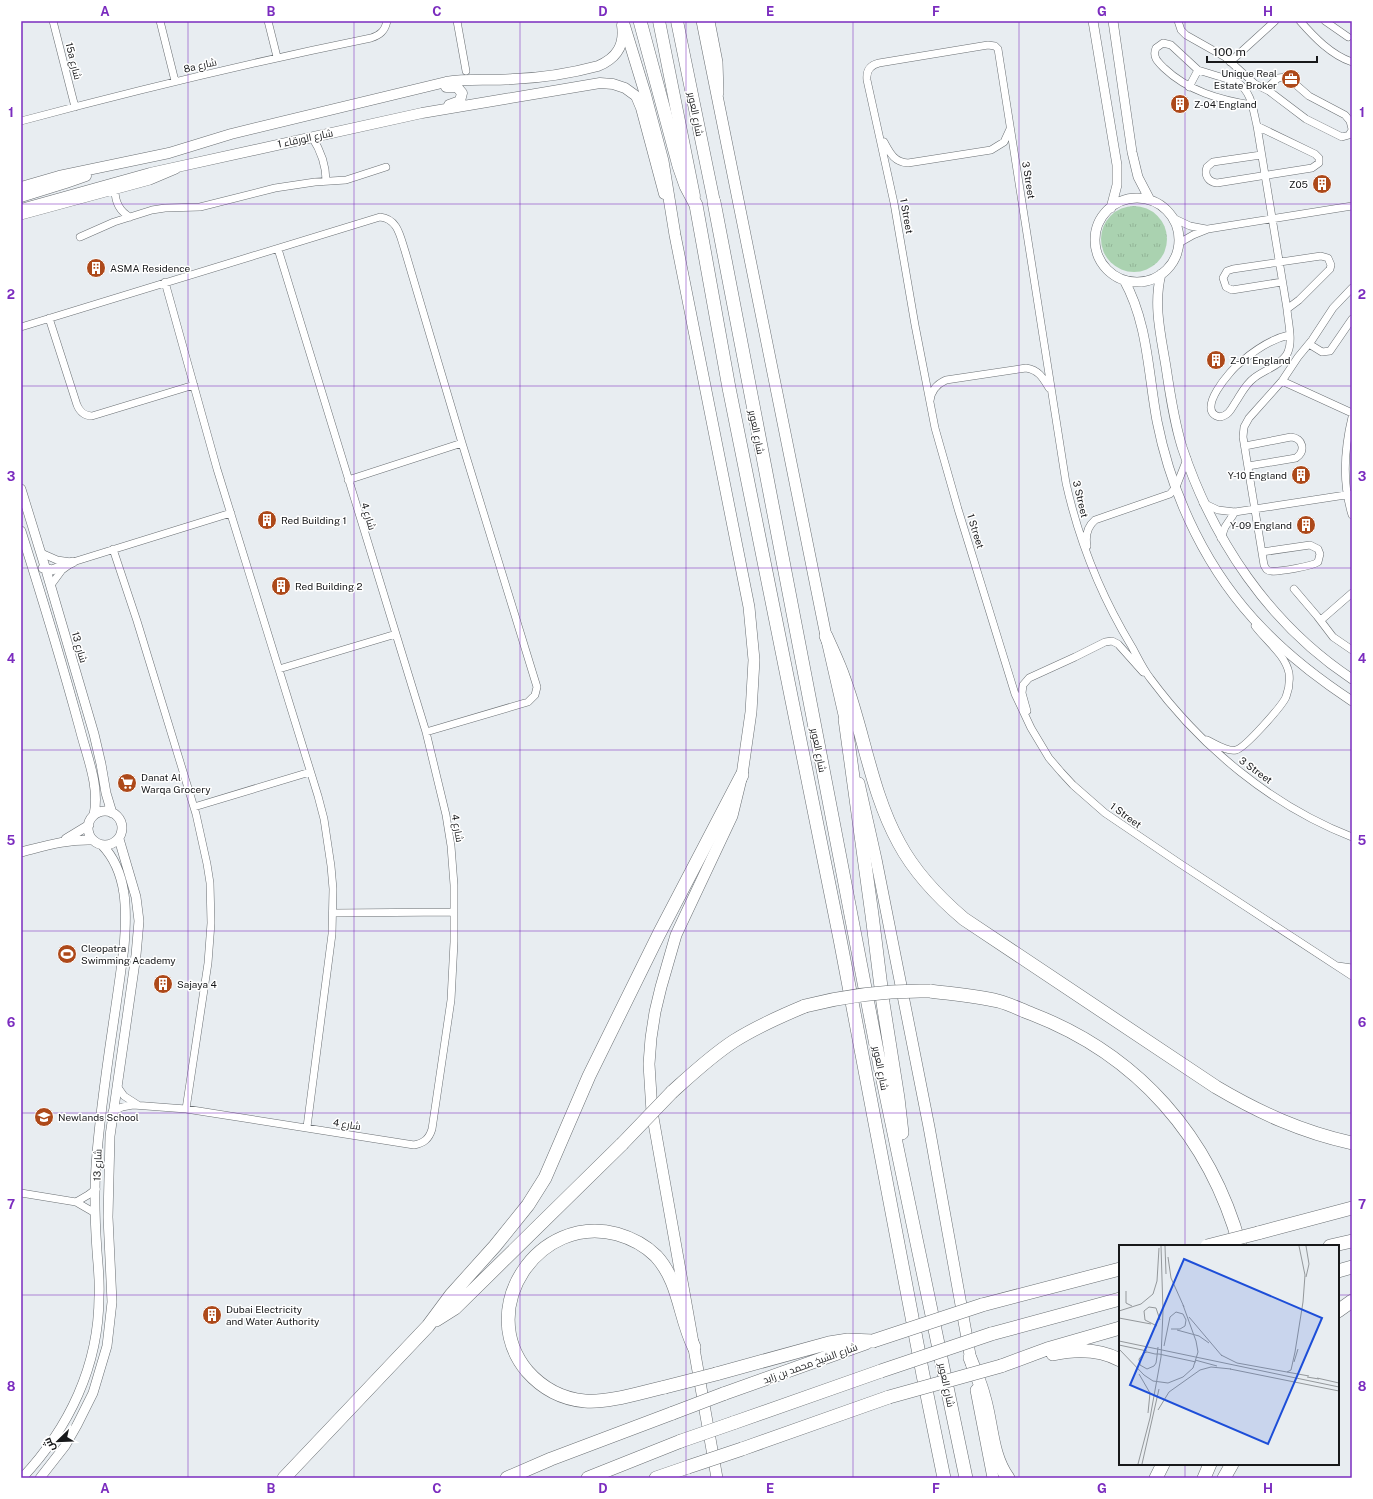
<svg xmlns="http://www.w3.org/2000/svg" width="1373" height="1499" font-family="'Public Sans',Cairo,sans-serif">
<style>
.grass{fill:url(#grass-tufts)}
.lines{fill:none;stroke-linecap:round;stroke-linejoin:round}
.minor-casing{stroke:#6a6f73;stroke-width:8}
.tertiary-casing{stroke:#6a6f73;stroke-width:10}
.secondary-casing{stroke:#6a6f73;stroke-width:11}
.primary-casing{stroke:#6a6f73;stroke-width:12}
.trunk-casing{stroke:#6a6f73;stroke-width:13}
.motorway-casing{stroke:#6a6f73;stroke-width:14}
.minor{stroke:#fff;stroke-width:7}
.tertiary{stroke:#fff;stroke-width:9}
.secondary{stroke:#fff;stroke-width:10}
.primary{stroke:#fff;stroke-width:11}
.trunk{stroke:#fff;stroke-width:12}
.motorway{stroke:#fff;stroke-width:13}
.motorway-bridge-casing{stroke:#6a6f73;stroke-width:14;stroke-linecap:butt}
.motorway-bridge{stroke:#fff;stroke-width:13}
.grid{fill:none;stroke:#7b2cbf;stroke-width:1;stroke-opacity:0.55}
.labels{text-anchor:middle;stroke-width:3;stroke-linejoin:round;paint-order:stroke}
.street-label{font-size:10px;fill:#17181a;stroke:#fff}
.poi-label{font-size:10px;fill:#17181a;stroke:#fff;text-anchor:start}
.inset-road{fill:none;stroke:#94989b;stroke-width:1}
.view{fill:#1d4ed8;fill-opacity:0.15;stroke:#1d4ed8;stroke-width:2}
.inset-edge{fill:none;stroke:#17181a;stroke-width:2}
.neatline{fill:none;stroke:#7b2cbf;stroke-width:1.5}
.grid-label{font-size:13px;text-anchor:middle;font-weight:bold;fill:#7b2cbf}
</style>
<defs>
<pattern id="grass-tufts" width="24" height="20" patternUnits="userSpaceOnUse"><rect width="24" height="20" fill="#aad2b0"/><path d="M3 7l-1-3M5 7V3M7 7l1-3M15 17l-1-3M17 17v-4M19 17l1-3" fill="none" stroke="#92b497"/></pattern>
</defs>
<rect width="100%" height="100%" fill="#e8edf1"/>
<!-- grass -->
<path class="grass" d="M1101 239a33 33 0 1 1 66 0a33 33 0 1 1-66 0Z"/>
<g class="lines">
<!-- minor casing -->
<g class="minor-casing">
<path id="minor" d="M53,21L75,107
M160,21L175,81
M268,21L277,57
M457,21L466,71
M1178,21L1181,30L1186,35L1225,57L1255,84L1269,91L1306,119L1342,137L1349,135L1352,130
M1300,21C1314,37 1331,55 1352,62
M1325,21L1348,37
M1230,62L1275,21
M1189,87L1198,70
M1266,89L1278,78L1287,77L1309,96L1345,115L1350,121L1352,129
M1252,105C1220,100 1188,91 1164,68C1158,62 1152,57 1156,48L1163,43L1171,45L1198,70L1237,82C1252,92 1253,110 1257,126L1287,309C1288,322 1293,340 1288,352C1282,365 1264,370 1254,378C1246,384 1242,392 1237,400C1232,407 1230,415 1220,417C1194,412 1231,369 1241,362C1255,350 1271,339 1289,335
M21,121C137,90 253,62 371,38C380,35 385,31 387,21
M1257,126L1315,154L1319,158V163L1312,168L1217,183C1208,182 1204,175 1207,167L1213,162L1261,155
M312,137C321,151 326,164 326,181
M884,142C890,153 894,162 908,163L991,150L1004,142L1010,129
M115,190C115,202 119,211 130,217
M21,216L150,181L176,170
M1173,218L1190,226L1206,229
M80,237L114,222L152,210L165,208L200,207L275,188L315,182L346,180L386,167
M1179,243L1193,235L1208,229L1352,206
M165,282L217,469L318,796L324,819L331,866L333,889L332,934L307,1127
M1282,282L1232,290L1226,287L1223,278L1227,271L1233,269L1321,256L1328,258L1331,265L1330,269L1299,300L1287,309
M49,318L77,405C80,412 84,416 92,416L194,385
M21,327L380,217C398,219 400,236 405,251L462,443L537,687L535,695L528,702L426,732
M1309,344L1322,352L1330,351L1352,319
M1282,381L1352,413
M930,401C931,390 937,384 946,380L1026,368C1039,370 1043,378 1049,388
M1352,417C1344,450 1342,483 1352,515
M1245,446L1291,437C1303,438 1306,451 1296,458L1248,466
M348,480L462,443
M1203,503L1218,510L1235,512L1352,494
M1221,538L1225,527L1235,512
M1087,546C1085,535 1087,527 1095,520L1170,494L1176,487L1187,459
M113,549L137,621L196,814L207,864L210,883L211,923L208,963L186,1109
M1262,552L1310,545L1318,549L1320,554L1318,562C1313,566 1279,572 1271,571C1267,571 1266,569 1264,565L1243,437L1244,427L1249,418L1282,381L1298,357L1312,340L1333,308L1352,288
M41,553L57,560L71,562
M51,585L62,570L73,562L231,513
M1294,589L1317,616L1333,637L1352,650
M1321,620L1352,593
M279,669L396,634
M1027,711L1022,693L1023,685L1029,678L1075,657L1105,642L1112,641L1118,644L1143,672
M1207,740C1216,744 1227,752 1236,750C1245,748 1282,706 1286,697C1289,689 1290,681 1289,673C1285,654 1266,641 1255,626
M194,807L310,772
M1352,837C1272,806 1201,747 1150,678C1143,669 1138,658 1132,647C1101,596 1079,541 1066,483L998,49L995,46L988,45L879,63C870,65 866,71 867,80L894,203L915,325L935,428L958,509L1015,694L1031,728L1049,758L1061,772L1073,785L1105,813L1179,863L1352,976
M333,913L454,912
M1338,966L1352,968
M117,1086L124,1096L138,1105
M112,1112L122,1107L133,1105L186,1109L414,1145C424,1143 429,1139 432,1129L451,1000L454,942V885L451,846L446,815L426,732L278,249
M21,1193L76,1202L95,1213
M76,1202L88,1195L96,1189"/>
</g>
<!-- tertiary casing -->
<g class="tertiary-casing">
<path id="tertiary" d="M710,21L718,62L719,93
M1093,21L1117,165V185L1111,208
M1113,21L1132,152L1138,177L1150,200
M1095 240a42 42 0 1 1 84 0a42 42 0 1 1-84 0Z
M1161,274C1153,305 1161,336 1166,367C1170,394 1174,421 1182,447C1213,540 1269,624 1352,679
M1124,280C1148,323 1148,373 1157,421C1172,497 1208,573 1263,629C1289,656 1320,680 1352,701
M21,489L46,570L94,734L101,764L106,793L112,813
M21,531C42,597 62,663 80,729C87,757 100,786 94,815
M43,568L52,570L73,562
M88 828a17 17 0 1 1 34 0a17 17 0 1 1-34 0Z
M66,839L89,825
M21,852C45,846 67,839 93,840
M22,1478C69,1428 99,1366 99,1296C100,1281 98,1266 97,1251C95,1223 94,1194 96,1166C101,1092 115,1020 124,947C127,912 128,872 102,845
M40,1478L65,1446L77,1425L93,1393L107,1346L112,1302L108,1217L110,1136L136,955L139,921L136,897L119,839"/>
</g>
<!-- secondary casing -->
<g class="secondary-casing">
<path id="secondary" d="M446,87H457L462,93L460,101L449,105
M21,187L59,176L169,153L231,134L446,82C468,78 490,81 513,79C540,78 572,73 598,66C617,58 625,45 622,25
M21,197L66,183L86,176
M21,209L150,173L422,113L600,83L613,84L625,88L636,96L641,108L664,194"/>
</g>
<!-- primary casing -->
<g class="primary-casing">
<path id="primary" d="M623,21L645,93L663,161L675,235L749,607L754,660L751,712L742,775L732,816L676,935L661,987L655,1012L651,1038L649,1064L652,1112L717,1478
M702,21L826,636L847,728
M859,783L876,859L929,1127L972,1366
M976,1390L993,1478"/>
</g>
<!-- trunk casing -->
<g class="trunk-casing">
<path id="trunk" d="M659,21L694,196
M677,21L714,202"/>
</g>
<!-- motorway casing -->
<g class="motorway-casing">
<path id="motorway" d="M640,21L679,166L686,186L696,205L729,388L840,939L923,1375L944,1478
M714,202L880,1066L966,1478
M826,636C832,650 839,664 844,679C864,733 871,792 899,843C915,873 938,897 964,919L1216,1087C1260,1113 1302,1132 1352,1143
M845,719L872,915L883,1003L898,1098L902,1133
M930,991C953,994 976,996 998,1001C1010,1004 1021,1010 1032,1014C1138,1055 1210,1137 1240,1246
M672,1092C692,1074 711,1056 734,1041C756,1027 781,1016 805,1006
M1258,1233L1352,1208
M1330,1246L1352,1241
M1338,1271L1352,1267
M982,1305L1120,1269
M1338,1311L1352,1301
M436,1320L455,1308L622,1144
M991,1334L1120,1299
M1053,1354C1076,1349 1099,1349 1120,1360
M970,1358C975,1371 981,1384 984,1397C992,1423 991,1455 1008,1478
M1001,1366L1047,1349L1120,1328
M716,1374L829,1343L848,1340L873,1341
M665,1387C642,1392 609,1403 585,1401C562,1399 542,1388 527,1371C475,1308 539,1213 617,1234C631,1238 645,1245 656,1256C680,1282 679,1317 694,1347
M723,1394L866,1343
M733,1423L881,1371
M742,1449L889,1397
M284,1478L428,1326L451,1295L495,1246L528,1205L545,1178L589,1076L659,934L742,775
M507,1478L551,1459L673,1413
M588,1478L681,1441
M656,1478L688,1467
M1156,1478L1163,1464
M1204,1478L1210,1464
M1224,1478L1232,1464"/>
</g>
<!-- minor -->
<use href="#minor" class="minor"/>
<!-- tertiary -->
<use href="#tertiary" class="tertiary"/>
<!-- secondary -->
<use href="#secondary" class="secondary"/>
<!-- primary -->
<use href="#primary" class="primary"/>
<!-- trunk -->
<use href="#trunk" class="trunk"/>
<!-- motorway -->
<use href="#motorway" class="motorway"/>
<!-- motorway-bridge casing -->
<g class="motorway-bridge-casing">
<path id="motorway-bridge" d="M805,1006C847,995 887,990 930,991
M622,1144L672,1092
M1207,1246L1258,1233
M873,1341L982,1305
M881,1371L991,1334
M665,1387L716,1374
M889,1397L1001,1366
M673,1413L723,1394
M681,1441L733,1423
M688,1467L742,1449"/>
</g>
<!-- motorway-bridge -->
<use href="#motorway-bridge" class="motorway-bridge"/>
</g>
<!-- grid -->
<path class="grid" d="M188,21V1478M354,21V1478M520,21V1478M686,21V1478M853,21V1478M1019,21V1478M1185,21V1246M21,204H1352M21,386H1352M21,568H1352M21,750H1352M21,931H1352M21,1113H1352M21,1295H1120M1338,1295H1352M1185,1464V1478"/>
<!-- icons -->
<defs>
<g id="office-disc" transform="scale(1)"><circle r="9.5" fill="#ad491a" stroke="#fff"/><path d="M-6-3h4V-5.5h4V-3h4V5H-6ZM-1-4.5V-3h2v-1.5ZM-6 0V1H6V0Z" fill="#fff"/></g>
<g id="building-disc" transform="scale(1)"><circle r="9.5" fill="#ad491a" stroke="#fff"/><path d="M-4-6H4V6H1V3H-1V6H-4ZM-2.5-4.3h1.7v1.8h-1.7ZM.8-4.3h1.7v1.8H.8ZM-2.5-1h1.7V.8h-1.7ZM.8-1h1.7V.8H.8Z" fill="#fff"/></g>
<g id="supermarket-disc" transform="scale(1)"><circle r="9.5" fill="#ad491a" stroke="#fff"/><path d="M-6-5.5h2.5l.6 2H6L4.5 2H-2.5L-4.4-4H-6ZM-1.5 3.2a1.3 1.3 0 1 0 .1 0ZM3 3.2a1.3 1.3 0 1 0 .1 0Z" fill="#fff"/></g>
<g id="stadium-disc" transform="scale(1)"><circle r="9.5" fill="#ad491a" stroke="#fff"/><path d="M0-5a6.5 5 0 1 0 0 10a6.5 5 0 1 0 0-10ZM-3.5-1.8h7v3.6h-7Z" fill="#fff"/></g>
<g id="school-disc" transform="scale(1)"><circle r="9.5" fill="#ad491a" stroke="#fff"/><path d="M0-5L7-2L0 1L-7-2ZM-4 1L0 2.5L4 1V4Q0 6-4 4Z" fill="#fff"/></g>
</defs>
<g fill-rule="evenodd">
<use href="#office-disc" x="1291" y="79"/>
<use href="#building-disc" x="1180" y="104"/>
<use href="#building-disc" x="1322" y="184"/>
<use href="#building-disc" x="96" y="268"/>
<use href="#building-disc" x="1216" y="360"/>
<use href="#building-disc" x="1301" y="475"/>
<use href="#building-disc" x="267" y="520"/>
<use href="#building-disc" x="1306" y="525"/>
<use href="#building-disc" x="281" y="586"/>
<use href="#supermarket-disc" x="127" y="783"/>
<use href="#stadium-disc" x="67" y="954"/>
<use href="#building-disc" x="163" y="984"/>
<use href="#school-disc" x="44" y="1117"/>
<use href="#building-disc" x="212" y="1315"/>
</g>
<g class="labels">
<!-- street labels -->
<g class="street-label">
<text transform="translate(74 61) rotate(76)" y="4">15a شارع</text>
<text transform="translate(200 65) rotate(-13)" y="4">8a شارع</text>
<text transform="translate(696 114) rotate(79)" y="4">شارع العوير</text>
<text transform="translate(305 138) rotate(-12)" y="4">شارع الورقاء 1</text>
<text transform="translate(1029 180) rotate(81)" y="4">3 Street</text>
<text transform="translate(907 216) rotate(80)" y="4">1 Street</text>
<text transform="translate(757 432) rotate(79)" y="4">شارع العوير</text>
<text transform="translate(1081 499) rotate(77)" y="4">3 Street</text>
<text transform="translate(369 516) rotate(73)" y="4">شارع 4</text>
<text transform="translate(976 531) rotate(73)" y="4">1 Street</text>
<text transform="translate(80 647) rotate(74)" y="4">شارع 13</text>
<text transform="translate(819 750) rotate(79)" y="4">شارع العوير</text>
<text transform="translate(1256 770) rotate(36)" y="4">3 Street</text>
<text transform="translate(1126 815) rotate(36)" y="4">1 Street</text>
<text transform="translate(458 828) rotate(80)" y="4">شارع 4</text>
<text transform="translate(881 1068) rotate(79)" y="4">شارع العوير</text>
<text transform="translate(347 1124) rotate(9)" y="4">شارع 4</text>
<text transform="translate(97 1165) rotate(-88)" y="4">شارع 13</text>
<text transform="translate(810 1363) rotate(-20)" y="4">شارع الشيخ محمد بن زايد</text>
<text transform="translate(947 1385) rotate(78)" y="4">شارع العوير</text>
</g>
<!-- poi labels -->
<g class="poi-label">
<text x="1277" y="77" text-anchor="end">Unique Real<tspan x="1277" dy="12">Estate Broker</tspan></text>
<text x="1194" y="108">Z-04 England</text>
<text x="1308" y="188" text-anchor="end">Z05</text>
<text x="110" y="272">ASMA Residence</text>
<text x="1230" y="364">Z-01 England</text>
<text x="1287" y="479" text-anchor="end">Y-10 England</text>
<text x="281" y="524">Red Building 1</text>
<text x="1292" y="529" text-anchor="end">Y-09 England</text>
<text x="295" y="590">Red Building 2</text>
<text x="141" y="781">Danat Al<tspan x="141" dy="12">Warqa Grocery</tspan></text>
<text x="81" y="952">Cleopatra<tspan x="81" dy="12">Swimming Academy</tspan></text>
<text x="177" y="988">Sajaya 4</text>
<text x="58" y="1121">Newlands School</text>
<text x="226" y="1313">Dubai Electricity<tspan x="226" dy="12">and Water Authority</tspan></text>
</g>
</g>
<!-- overview -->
<g transform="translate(1119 1245)">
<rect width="220" height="220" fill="#e8edf1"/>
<path class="inset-road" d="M46,1L47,29M187,1L190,19L187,32M49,12L52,33L65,62M7,46V58L13,61M0,66L22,59L34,49L38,36L40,3M70,72L103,111M0,73L32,79M38,81L26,75L25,66L30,62L37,63L41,75M58,85L80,91L90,98M0,96L220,142M0,100L28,106M45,101L51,72L57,67L64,69L67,75L66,81L61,84H52M39,102L38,111L37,118L35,121L28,124L21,120L20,114L25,108L28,107L36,109H40M0,104L25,130L34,136L49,138L64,132L74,123L79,107L77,96L64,60M40,109L77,117M102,110L118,118L190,131M76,115L98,121M175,117L179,104M111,124L220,146M168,127L172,125L176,107L184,57L186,30L180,1M20,129L31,148L29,168M188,132L200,134M198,133L220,138M39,165L50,147L81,125L92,122L112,124M19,219L31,173L42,112L44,66L42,1M23,219L40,144"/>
<path class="view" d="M65,14L203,73L149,199L11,140Z"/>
<rect width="220" height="220" class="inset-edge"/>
</g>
<!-- border -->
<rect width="1373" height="1499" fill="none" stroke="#ffffff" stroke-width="44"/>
<!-- north arrow -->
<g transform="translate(58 1441) rotate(247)" stroke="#ffffff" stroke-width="3" paint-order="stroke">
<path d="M0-3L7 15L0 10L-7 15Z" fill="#17181a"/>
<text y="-6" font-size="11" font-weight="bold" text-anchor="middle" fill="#17181a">ش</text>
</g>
<!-- scale -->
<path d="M1207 56v6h110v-6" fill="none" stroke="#17181a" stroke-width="2"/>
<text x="1213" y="56" font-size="12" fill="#17181a" stroke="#ffffff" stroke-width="3" paint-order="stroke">100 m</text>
<rect x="22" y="22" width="1329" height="1455" class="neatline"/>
<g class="grid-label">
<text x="105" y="16">A</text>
<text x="271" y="16">B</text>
<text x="437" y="16">C</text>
<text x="603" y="16">D</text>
<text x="770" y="16">E</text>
<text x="936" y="16">F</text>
<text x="1102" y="16">G</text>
<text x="1268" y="16">H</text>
<text x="11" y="117">1</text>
<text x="1362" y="117">1</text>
<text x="11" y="299">2</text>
<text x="1362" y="299">2</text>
<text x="11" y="481">3</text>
<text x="1362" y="481">3</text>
<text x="11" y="663">4</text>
<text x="1362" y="663">4</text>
<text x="11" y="845">5</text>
<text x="1362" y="845">5</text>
<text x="11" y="1027">6</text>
<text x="1362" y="1027">6</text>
<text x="11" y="1209">7</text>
<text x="1362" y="1209">7</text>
<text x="11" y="1391">8</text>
<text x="1362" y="1391">8</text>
<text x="105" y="1493">A</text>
<text x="271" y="1493">B</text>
<text x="437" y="1493">C</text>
<text x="603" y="1493">D</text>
<text x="770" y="1493">E</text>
<text x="936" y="1493">F</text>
<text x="1102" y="1493">G</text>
<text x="1268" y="1493">H</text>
</g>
</svg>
